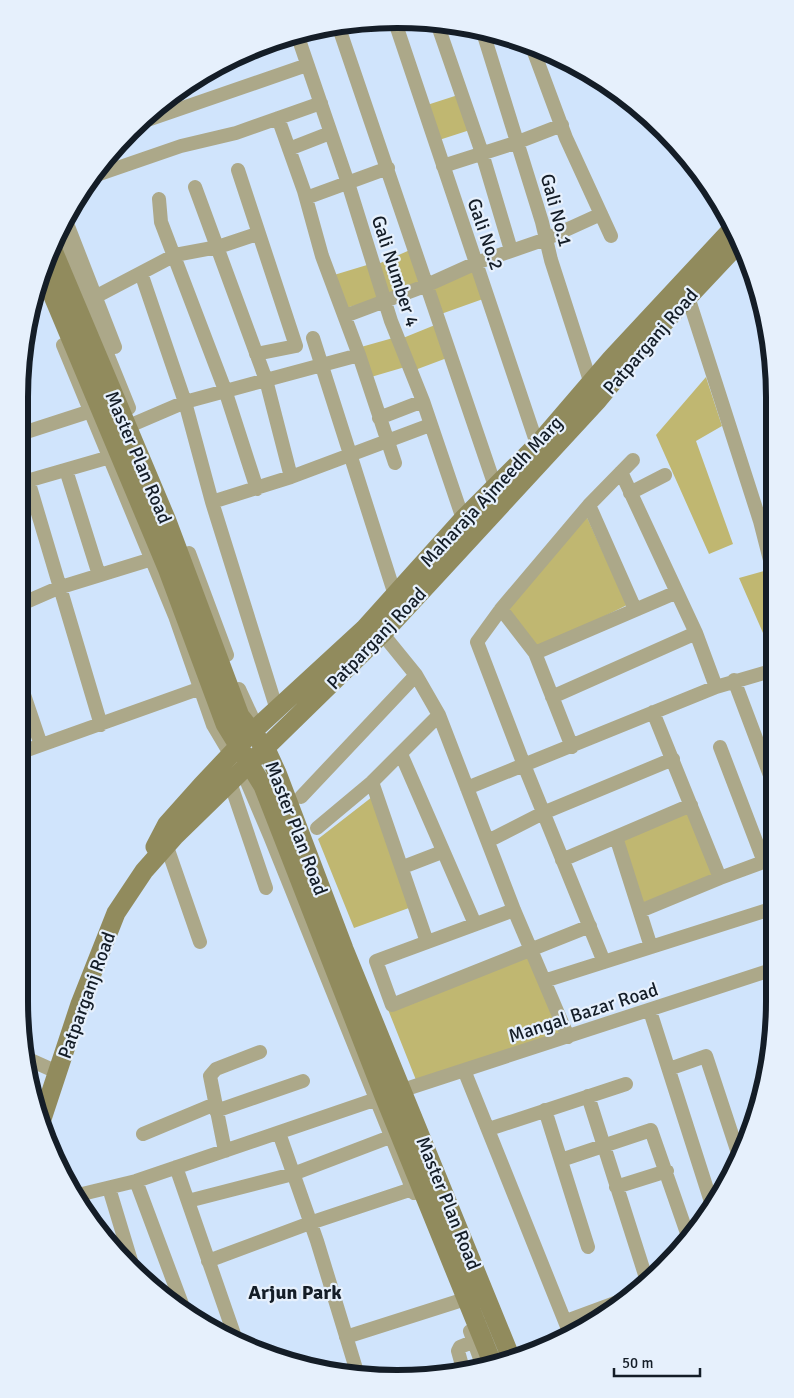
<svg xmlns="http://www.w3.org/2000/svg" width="794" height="1398" font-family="Signika,sans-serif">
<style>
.green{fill:#c0b771}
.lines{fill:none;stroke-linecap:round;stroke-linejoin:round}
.street{stroke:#aca889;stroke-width:14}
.secondary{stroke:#918b5d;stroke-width:19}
.labels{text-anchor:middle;stroke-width:4.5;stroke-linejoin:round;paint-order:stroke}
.street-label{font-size:19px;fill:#141d27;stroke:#e6f0fc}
.neighbourhood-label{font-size:20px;font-weight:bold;fill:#141d27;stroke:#e6f0fc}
.rim{fill:none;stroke:#141d27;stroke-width:6}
</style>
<rect width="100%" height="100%" fill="#d0e4fc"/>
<!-- green -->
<path class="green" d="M458,95L470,130L439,140L427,105Z
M410,250L421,285L386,297L378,264Z
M367,265L378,299L346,308L334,275Z
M473,271L483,299L441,314L432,285Z
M435,325L447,358L415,370L403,338Z
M393,338L405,367L371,377L361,347Z
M706,377L722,426L696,441L733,544L709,554L656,435Z
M585,513L627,605L535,651L502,604Z
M768,570L774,586L773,656L739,578Z
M372,797L417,905L354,928L318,839Z
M689,811L716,876L642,903L621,839Z
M531,949L568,1037L418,1085L387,1007Z"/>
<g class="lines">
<!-- street -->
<path class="street" d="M394,19L539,450
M437,23L482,153L511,250
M338,25L495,486
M482,29L542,222L551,260L593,390
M297,34L348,183L391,321L423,401L463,519
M531,44L566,138L611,236
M278,118L304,191L322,256L359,355L395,463
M136,124L307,65
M289,149L330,133
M443,166L518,142L562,125
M238,170L296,346L256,354
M91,177L181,146L236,133L321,103
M195,187L266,380L291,477
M306,198L388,168
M159,199L161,222L225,390L257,489
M66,221L115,347
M59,235L129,408
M141,273L185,402L212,502
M95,297L175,255L218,247L257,234
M688,297L760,521L770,560L774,566
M345,316L425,286L476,263L546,239L601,214
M313,338L395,595
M63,345L175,616L213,725L247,782L270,836L414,1193
M379,418L423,401
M136,423L185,402L359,355
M20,434L91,411
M66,470L99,575
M621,472L696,633L716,687
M28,480L101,725
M20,483L110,457
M630,493L665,475
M589,505L635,609
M760,521L774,516
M189,553L227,655
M19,605L58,588L152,559
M501,609L535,653L572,747
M377,627L416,675L439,715L514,910L568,1037
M535,653L677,592
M19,680L41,745
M734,680L774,786
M239,689L257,728
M552,697L696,633
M277,710L212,502L291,477L430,425
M720,747L764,862
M19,753L201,688
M401,754L475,924
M230,782L266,888
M372,782L427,942
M467,788L716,687L774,670
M301,797L416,675
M317,828L372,782L439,715
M616,837L651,947
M488,841L543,813L673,759
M166,844L200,942
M562,860L691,805
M403,867L442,852
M720,878L774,858
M514,910L376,961L392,1005L590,926
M640,911L720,878L653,712
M604,962L524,765L477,642L501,609L589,505L633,460
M544,981L774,908
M650,1011L713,1208
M28,1059L57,1072
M669,1069L706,1056L739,1156
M464,1070L570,1334
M588,1096L647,1281
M545,1110L588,1247
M216,1111L303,1081
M489,1129L626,1084
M279,1133L317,1241L357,1372
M143,1134L215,1104
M225,1151L210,1076L216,1069L260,1052
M561,1160L651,1130L688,1236
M176,1167L235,1337
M136,1181L186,1315
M616,1187L667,1171
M109,1188L132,1264
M78,1195L136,1181L403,1090L774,969
M188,1201L293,1174L390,1137
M208,1261L310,1223L412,1189
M566,1321L631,1297
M470,1331L482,1364
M346,1337L459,1301
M463,1369L458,1351L460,1347L482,1338"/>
<!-- secondary -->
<path class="secondary" d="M52,248L167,521L240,716L266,749L277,773L344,949L511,1358
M42,270L167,568L225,724L263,786L384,1096L492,1362
M155,847L167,824L201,786L252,732L364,629L463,519L538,444L611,359L733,228
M40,1125L80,1004L116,913L144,871L175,836L383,633L598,400L646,342L740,242"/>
</g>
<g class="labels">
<!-- street labels -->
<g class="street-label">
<text transform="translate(557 210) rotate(75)" y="7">Gali No.1</text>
<text transform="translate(486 234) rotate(71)" y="7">Gali No.2</text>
<text transform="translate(396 271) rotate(72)" y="7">Gali Number 4</text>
<text transform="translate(650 341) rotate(-49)" y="7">Patparganj Road</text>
<text transform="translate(139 457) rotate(67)" y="7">Master Plan Road</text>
<text transform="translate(491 491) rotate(-47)" y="7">Maharaja Ajmeedh Marg</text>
<text transform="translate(376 638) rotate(-46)" y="7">Patparganj Road</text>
<text transform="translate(297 828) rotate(69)" y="7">Master Plan Road</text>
<text transform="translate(86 995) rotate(-70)" y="7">Patparganj Road</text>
<text transform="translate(583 1012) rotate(-18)" y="7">Mangal Bazar Road</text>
<text transform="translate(449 1203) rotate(68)" y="7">Master Plan Road</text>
</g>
<!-- neighbourhood labels -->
<g class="neighbourhood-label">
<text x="295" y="1299">Arjun Park</text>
</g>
</g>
<!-- crop -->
<path d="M0 0H794V1398H0ZM397 28H397A369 369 0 0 1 766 397V1001A369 369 0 0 1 397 1370H397A369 369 0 0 1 28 1001V397A369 369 0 0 1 397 28Z" fill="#e6f0fc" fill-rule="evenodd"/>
<path class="rim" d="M397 28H397A369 369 0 0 1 766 397V1001A369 369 0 0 1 397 1370H397A369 369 0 0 1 28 1001V397A369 369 0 0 1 397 28Z"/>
<!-- scale -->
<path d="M614 1368v8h86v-8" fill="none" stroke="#141d27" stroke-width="2.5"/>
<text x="622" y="1368" font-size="15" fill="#141d27" stroke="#e6f0fc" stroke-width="4" paint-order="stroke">50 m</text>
</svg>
